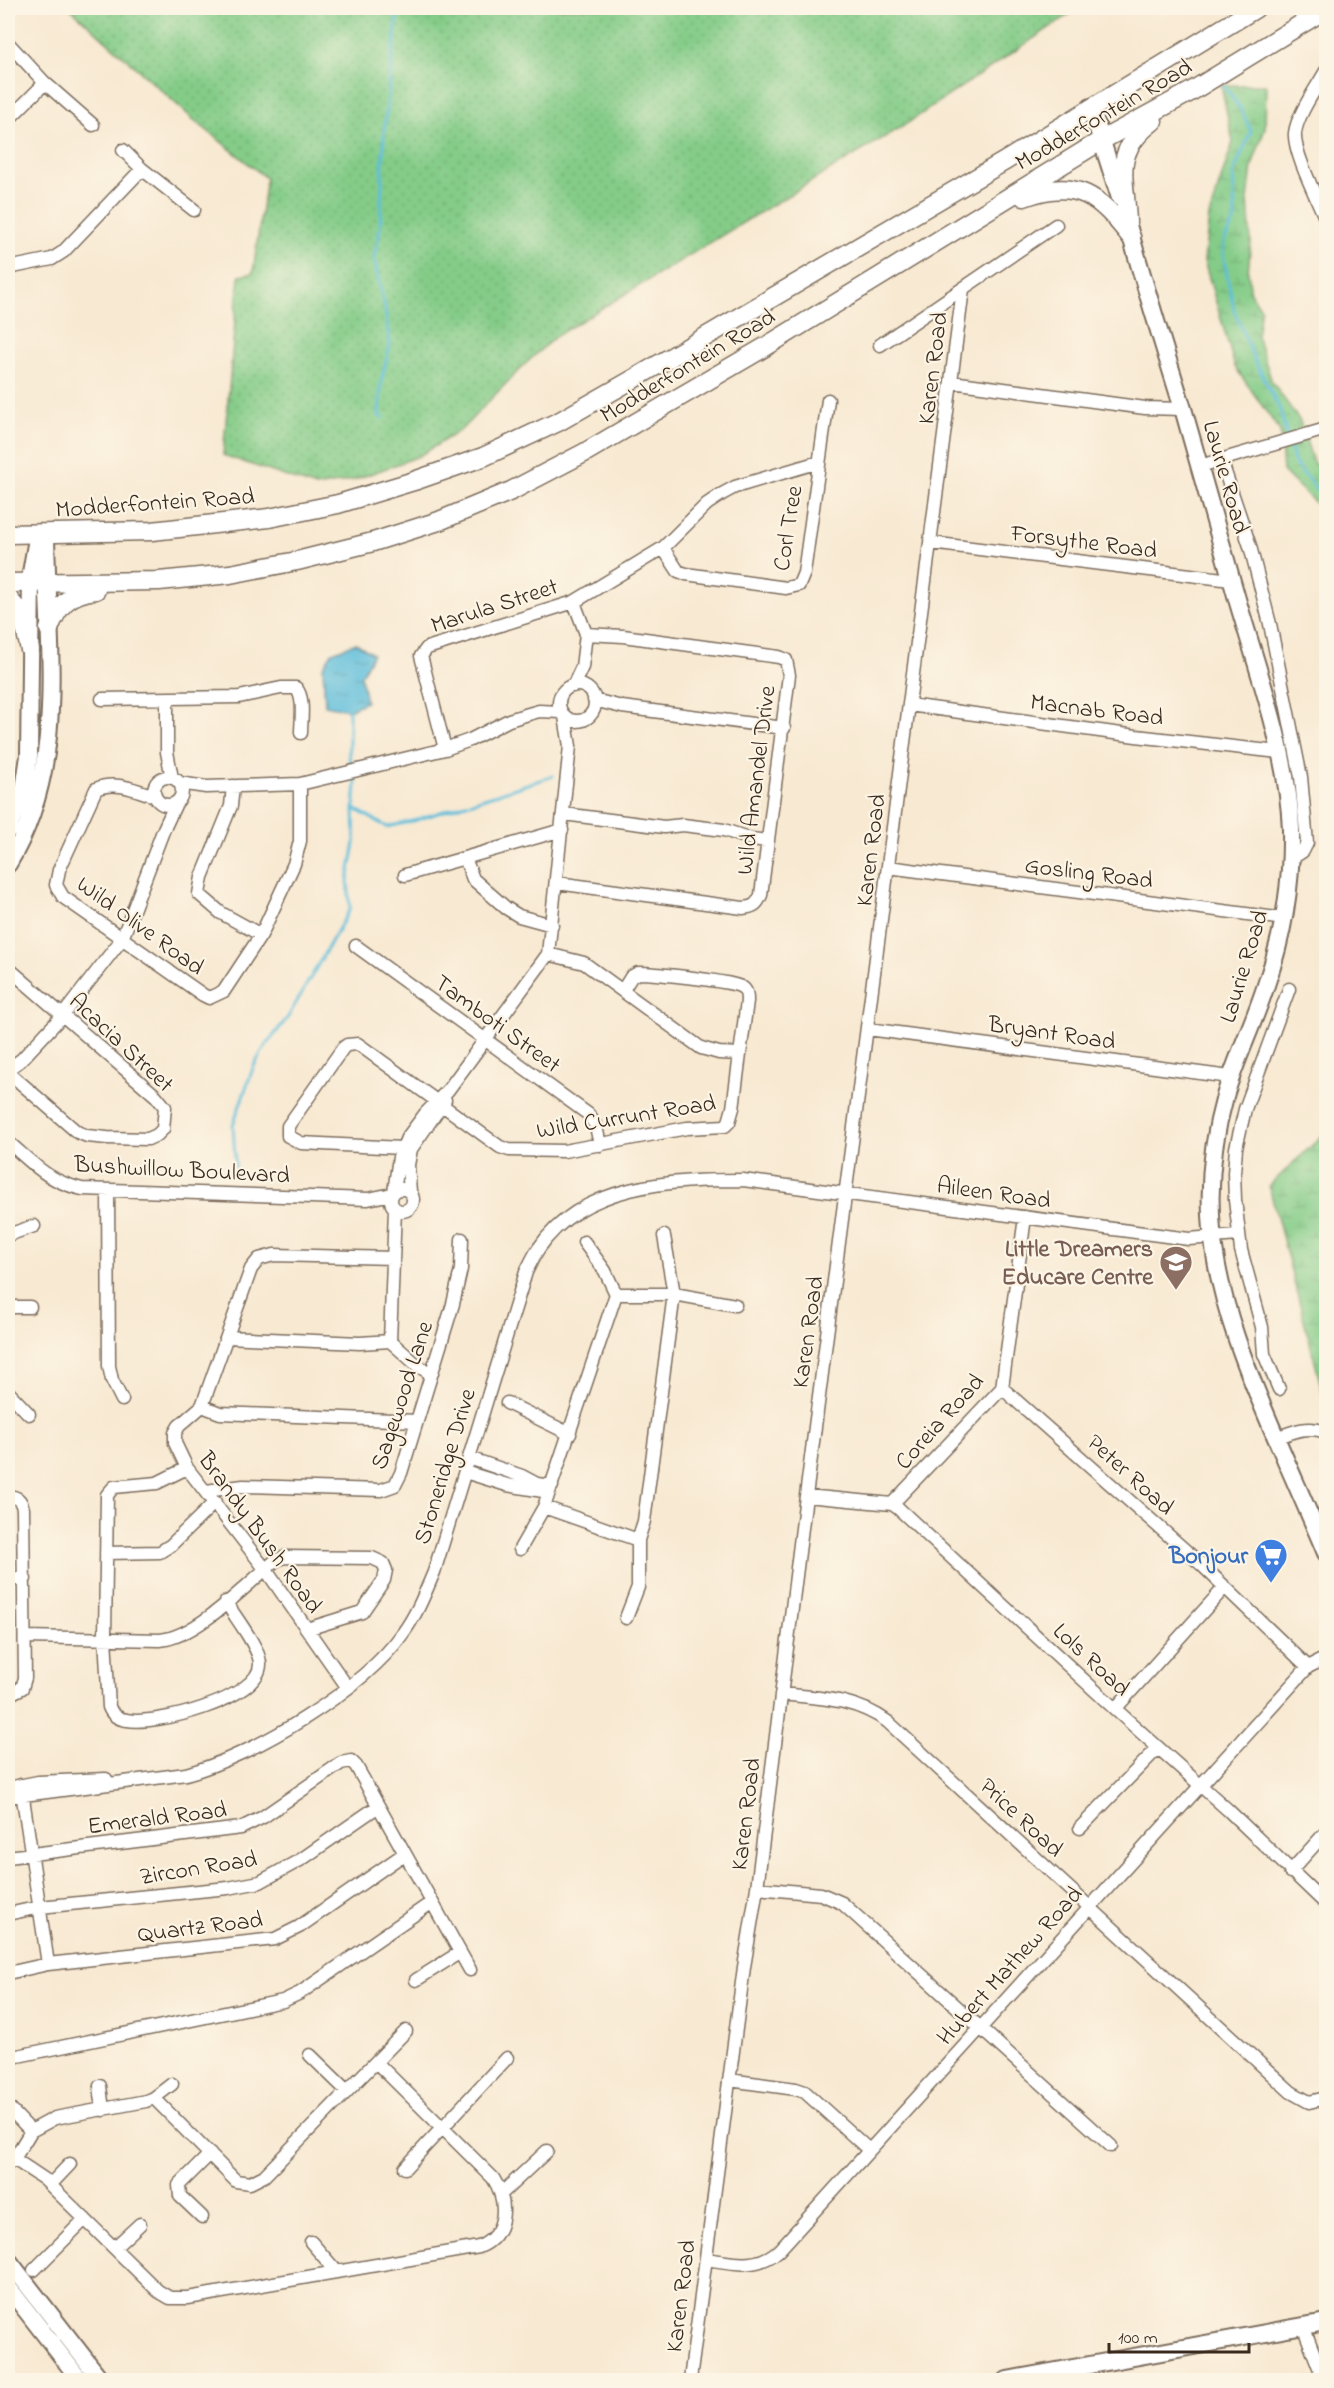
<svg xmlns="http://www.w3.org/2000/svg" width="1334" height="2388" font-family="'Indie Flower',sans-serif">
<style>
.grass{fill:url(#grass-dots);stroke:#607b53;stroke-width:1.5}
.wetland{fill:url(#wetland-marsh);stroke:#607b53;stroke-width:1.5}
.water{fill:url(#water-ripples);stroke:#4c747c;stroke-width:1.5}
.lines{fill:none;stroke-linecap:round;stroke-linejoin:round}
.stream{stroke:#5dbedb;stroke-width:3}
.street-casing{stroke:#7d6d5d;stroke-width:15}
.secondary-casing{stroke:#7d6d5d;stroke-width:20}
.primary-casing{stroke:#7d6d5d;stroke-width:21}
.street{stroke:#fff;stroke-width:12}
.secondary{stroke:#fff;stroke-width:16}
.primary{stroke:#fff;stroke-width:18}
.labels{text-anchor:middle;stroke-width:4.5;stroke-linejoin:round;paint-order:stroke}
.street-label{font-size:24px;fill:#3b2a1e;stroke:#fcf5e5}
.education-label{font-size:24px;font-weight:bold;fill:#785e54;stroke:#fcf5e5;text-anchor:end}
.shop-label{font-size:24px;font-weight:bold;fill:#366cbe;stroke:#fcf5e5;text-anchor:end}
</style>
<defs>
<pattern id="grass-dots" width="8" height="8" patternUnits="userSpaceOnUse" patternTransform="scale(1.5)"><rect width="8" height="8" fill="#84cc88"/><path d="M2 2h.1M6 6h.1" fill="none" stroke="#73af75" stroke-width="1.8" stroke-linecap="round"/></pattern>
<pattern id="wetland-marsh" width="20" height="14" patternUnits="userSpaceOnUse" patternTransform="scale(1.5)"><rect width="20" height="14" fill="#84cc88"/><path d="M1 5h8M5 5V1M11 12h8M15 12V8" fill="none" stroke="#73af75"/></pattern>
<pattern id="water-ripples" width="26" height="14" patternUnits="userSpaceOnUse" patternTransform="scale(1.5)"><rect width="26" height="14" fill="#5dbedb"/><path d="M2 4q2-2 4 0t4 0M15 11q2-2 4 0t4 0" fill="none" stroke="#4e9bb1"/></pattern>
</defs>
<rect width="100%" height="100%" fill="#fcf5e5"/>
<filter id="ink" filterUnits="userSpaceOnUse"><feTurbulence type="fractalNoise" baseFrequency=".0167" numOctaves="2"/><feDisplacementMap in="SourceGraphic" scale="12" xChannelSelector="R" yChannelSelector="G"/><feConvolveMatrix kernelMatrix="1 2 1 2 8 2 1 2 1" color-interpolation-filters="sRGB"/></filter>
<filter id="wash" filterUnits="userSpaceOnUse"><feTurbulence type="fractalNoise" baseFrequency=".008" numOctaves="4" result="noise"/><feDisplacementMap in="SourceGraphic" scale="24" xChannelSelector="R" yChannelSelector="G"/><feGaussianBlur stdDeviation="1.35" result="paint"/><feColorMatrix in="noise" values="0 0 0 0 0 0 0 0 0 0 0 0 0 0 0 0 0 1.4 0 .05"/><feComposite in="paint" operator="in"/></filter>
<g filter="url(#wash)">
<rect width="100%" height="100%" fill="#f8e9d2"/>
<!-- grass -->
<path class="grass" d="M70,8H1079L906,124L556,336L522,367L461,430L419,456L354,480L316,487L223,455L239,276L253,273L266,178L194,120Z"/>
<!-- wetland -->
<path class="wetland" d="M1221,85H1266L1265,128L1252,166L1248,200L1251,242L1248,272L1251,295L1261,308L1257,336L1272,382L1300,421L1313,462L1326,476V514L1283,471L1280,431L1235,367L1204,261L1209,216L1233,142Z
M1326,1132V1398L1324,1397L1269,1186Z"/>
<!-- water -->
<path class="water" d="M356,643L373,654L361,676L366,702L349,710L325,705L323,667L332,652Z"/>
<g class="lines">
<!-- stream -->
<path class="stream" d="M1224,86L1240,108L1251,131L1233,174L1235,219L1224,241L1223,255L1234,310L1254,359L1280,410L1287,436
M383,418L379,415L381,382L390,345L385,309L374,259L380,229L384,132L398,8
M1289,442L1295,464L1326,500
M349,710V756L352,767
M355,809L387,827L413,821L553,776
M236,1177L233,1125L253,1068L264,1048L288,1017L350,909L348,880L355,843L354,809L356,784L353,773"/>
</g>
</g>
<g filter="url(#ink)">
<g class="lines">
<!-- street casing -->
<g class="street-casing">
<path id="street" d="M8,43L45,83L93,125
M1326,71C1317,87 1297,115 1295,133C1293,152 1318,200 1326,220
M8,120L45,83
M123,150L142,169L194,210
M8,268L52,259L63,252L142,169
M880,345L1056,225
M952,382L1145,408L1183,409
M1221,460L1250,546L1270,624L1301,777L1307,843L1303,851L1291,859
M1200,466L1326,429
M931,543L1231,580
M663,548L678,571L686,574L786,588L799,585L804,573L828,400
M559 703a18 18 0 1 1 36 0a18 18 0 1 1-36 0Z
M573,686L582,667L586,634L574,602
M102,699L239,697L281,688H296C305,698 301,720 301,733
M167,699V752L172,778
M594,700L622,707L784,728
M909,705L1136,736L1279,752
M445,749L421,656L427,648L574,602L663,548L707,504L722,494L735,487L819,462
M154 791a14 14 0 1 1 28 0a14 14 0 1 1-28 0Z
M179,783L206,787L300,784L445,749L470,740L509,720L525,715L539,711L561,712
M233,786L231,806L202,877L199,894L221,913L261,935
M154,796C137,790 114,780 96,789L59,870L56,885L63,897L203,995L209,998L224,991L261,935L294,864L300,841V784
M564,814L664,827L683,825L724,830L751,839L768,841
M465,858L473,879L506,908L519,916L552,925
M888,867L1285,919
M405,875L562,830
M557,883L743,908C753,907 757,905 761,895L789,675L786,660L779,657L623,636L586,634
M356,946L588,1114L596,1126L600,1145
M548,954L584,963L701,1048L719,1053L740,1054
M8,968L156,1096L165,1107L163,1129L157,1135L148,1139L107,1138L87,1136L77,1132L8,1072
M868,1029L1230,1077
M8,1069L21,1060L63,1015L122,939L163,831L176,803
M8,1142C34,1164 47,1181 82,1189L368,1199L392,1194
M411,1150L402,1148L301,1143L288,1136V1126L343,1048L347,1045L358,1044L500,1147L509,1150L564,1151L687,1128L725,1126L729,1122L733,1108L747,1001C747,996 747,991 743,988C735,981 653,973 638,973L631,977L623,990
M391 1200a11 11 0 1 1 22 0a11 11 0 1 1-22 0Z
M108,1190L109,1366L112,1380L122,1400
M394,1192L399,1157L407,1138L425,1114L448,1090L548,954L570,746L565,717
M410,1192L408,1165L411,1149L445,1100
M395,1209L390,1341L417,1365L431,1374
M8,1235L34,1226
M616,1294H674L735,1305
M8,1307H30
M227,1337L360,1343L390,1341
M1002,1388L1203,1566L1308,1667
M1279,1389L1264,1354L1262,1327L1241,1250L1235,1200L1234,1173L1236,1148L1245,1109L1289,989
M8,1392L29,1414
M507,1403L570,1434
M202,1406L220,1413L417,1421
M1276,1438C1294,1431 1308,1425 1326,1432
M469,1458L522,1476L537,1484L552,1486
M187,1468L157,1483L114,1487L107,1495L105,1637L109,1707C112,1715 118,1719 127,1720C154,1726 262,1699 260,1663C259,1647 235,1617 226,1602
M465,1472L507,1485L543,1491
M206,1491L243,1486L381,1490L395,1485L401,1473L453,1304L461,1269L462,1239
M8,1496C17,1497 21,1499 23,1509L25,1678L22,1688L8,1695
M806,1496L892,1504L898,1508L1115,1709L1228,1810L1326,1904
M892,1504L1002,1388L1025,1217
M544,1507L638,1540
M520,1549L544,1507L616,1294L605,1271L584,1242
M106,1553L160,1552L171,1545L215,1502
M8,1579H25
M626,1618L638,1587V1540L644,1521L674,1294L664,1236
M26,1637L160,1640C197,1637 246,1585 275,1561L284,1557L372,1558L383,1563L386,1570L384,1580L362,1612L307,1629
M348,1688L266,1570L187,1468L175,1443V1433L179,1426L202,1406L251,1269L259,1259L274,1255L393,1258
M781,1694C820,1698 855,1698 888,1722L1291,2092L1309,2102L1326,2098
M1115,1709L1225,1587
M21,1785L48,1964
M8,1788L38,1782L106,1779
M8,1797L186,1774C253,1756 363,1690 403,1633C417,1614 425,1593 434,1572L526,1272C530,1264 534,1255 539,1248C583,1183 673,1180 743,1180L1189,1239L1238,1235
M1080,1828L1158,1748
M8,1857L241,1828L263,1817L341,1763L351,1761L356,1766L470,1970
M1290,1872L1326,1832
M757,1888L821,1894L842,1903L1111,2146
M8,1914L40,1907L228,1888L260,1882L302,1859L377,1807
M8,1973L48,1964L275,1939L299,1927L404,1854
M416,1980L459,1953
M310,2055L347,2091
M8,2058L283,2001L300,1993L431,1903
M729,2080L796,2089L805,2092L869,2150
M100,2086L103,2110
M154,2098L236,2181L250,2183L264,2176L406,2031
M8,2107L31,2131L55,2118L146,2101L154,2098L172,2084
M14,2159L44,2179L158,2291L170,2298H188L479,2247C508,2235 508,2201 493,2178L376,2062
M8,2164L14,2159L31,2131
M405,2168L507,2058
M50,2185L70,2164
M501,2194L547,2151
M202,2217L180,2196L179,2185L210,2154
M311,2242L337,2272
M114,2248L140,2224
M706,2259C733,2263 757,2270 779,2250L1308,1667L1326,1658
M34,2270L85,2219
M1303,2326L1324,2380
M690,2380L744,1967L757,1888L806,1496L963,289"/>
</g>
<!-- secondary casing -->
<g class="secondary-casing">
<path id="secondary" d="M1091,107L1120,198
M1128,225C1145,288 1165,350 1184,412C1202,474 1219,537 1237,599C1258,671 1288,754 1291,829C1292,883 1284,934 1266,985C1254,1023 1236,1058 1225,1096C1191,1217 1221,1308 1268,1419C1287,1464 1307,1508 1326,1553
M8,830L24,789L29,756L31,573L38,533
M8,864C69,764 47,645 46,533
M8,2260L101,2380
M8,2287L80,2380
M1007,2380L1326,2322"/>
</g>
<!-- primary casing -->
<g class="primary-casing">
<path id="primary" d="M1024,197C1077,177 1099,196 1131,237
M1127,223C1126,177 1110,154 1153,121
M8,534L152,531L269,518L338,504L414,481L483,457L560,421L637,377L1005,161L1256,8
M8,583L159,581L230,574L297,561L373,542L439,521L511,491L584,453L765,347L1102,140L1192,91L1326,9
M8,598L22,615L30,650
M49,629C58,605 69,593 96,590"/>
</g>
<!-- street -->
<use href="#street" class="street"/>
<!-- secondary -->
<use href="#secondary" class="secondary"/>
<!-- primary -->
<use href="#primary" class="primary"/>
</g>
</g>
<!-- icons -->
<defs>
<g id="school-pin" transform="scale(1.725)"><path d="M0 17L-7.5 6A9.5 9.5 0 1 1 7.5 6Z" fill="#8d6e63" stroke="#fcf5e5"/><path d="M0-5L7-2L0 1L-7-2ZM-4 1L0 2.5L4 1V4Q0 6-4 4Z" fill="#fff"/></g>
<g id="supermarket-pin" transform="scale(1.725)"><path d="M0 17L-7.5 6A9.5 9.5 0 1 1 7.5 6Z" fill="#3f7fe0" stroke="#fcf5e5"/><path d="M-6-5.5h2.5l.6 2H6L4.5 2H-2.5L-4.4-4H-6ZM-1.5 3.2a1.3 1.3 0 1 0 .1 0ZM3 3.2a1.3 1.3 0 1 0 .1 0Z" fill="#fff"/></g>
</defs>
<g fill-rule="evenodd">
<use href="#school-pin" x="1176" y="1262"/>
<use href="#supermarket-pin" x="1271" y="1555"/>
</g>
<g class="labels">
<!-- street labels -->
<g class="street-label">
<text transform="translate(1103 114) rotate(-30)" y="8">Modderfontein Road</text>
<text transform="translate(687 365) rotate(-31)" y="8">Modderfontein Road</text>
<text transform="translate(932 368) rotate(-83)" y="8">Karen Road</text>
<text transform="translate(1227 477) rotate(74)" y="8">Laurie Road</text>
<text transform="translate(155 502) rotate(-4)" y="8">Modderfontein Road</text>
<text transform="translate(787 528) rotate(-81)" y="8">Corl Tree</text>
<text transform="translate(1084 541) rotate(7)" y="8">Forsythe Road</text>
<text transform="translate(494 605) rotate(-18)" y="8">Marula Street</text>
<text transform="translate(1097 709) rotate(7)" y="8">Macnab Road</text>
<text transform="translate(755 780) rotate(-83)" y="8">Wild Amandel Drive</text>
<text transform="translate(870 850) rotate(-83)" y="8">Karen Road</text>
<text transform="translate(1089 872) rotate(7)" y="8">Gosling Road</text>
<text transform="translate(141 925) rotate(36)" y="8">Wild Olive Road</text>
<text transform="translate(1243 966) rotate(-73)" y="8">Laurie Road</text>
<text transform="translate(498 1023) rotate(36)" y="8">Tamboti Street</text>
<text transform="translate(1052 1032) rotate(8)" y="8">Bryant Road</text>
<text transform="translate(122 1042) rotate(43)" y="8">Acacia Street</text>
<text transform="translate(626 1116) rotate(-9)" y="8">Wild Currunt Road</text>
<text transform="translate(182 1169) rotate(3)" y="8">Bushwillow Boulevard</text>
<text transform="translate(994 1192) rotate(8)" y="8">Aileen Road</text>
<text transform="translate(807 1332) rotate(-82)" y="8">Karen Road</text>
<text transform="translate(401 1395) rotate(-72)" y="8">Sagewood Lane</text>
<text transform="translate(939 1421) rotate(-48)" y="8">Coreia Road</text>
<text transform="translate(444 1466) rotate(-73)" y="8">Stoneridge Drive</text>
<text transform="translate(1131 1474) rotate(42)" y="8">Peter Road</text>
<text transform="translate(261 1532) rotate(54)" y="8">Brandy Bush Road</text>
<text transform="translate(1092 1659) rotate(43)" y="8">Lols Road</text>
<text transform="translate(745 1814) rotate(-83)" y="8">Karen Road</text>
<text transform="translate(157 1817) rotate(-7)" y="8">Emerald Road</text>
<text transform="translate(1022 1817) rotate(43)" y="8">Price Road</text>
<text transform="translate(198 1867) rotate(-9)" y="8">Zircon Road</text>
<text transform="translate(200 1926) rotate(-7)" y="8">Quartz Road</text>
<text transform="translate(1009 1965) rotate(-48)" y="8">Hubert Mathew Road</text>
<text transform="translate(680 2296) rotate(-83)" y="8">Karen Road</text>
</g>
<!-- education labels -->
<g class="education-label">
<text x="1153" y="1256">Little Dreamers<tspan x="1153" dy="28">Educare Centre</tspan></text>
</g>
<!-- shop labels -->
<g class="shop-label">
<text x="1248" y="1563">Bonjour</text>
</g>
</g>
<!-- margin -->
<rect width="1334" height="2388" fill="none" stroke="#fcf5e5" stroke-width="30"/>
<!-- scale -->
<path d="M1109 2343v9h140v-9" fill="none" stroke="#3b2a1e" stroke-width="3"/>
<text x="1118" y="2343" font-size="18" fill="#3b2a1e" stroke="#fcf5e5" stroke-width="4.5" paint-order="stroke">100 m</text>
</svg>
